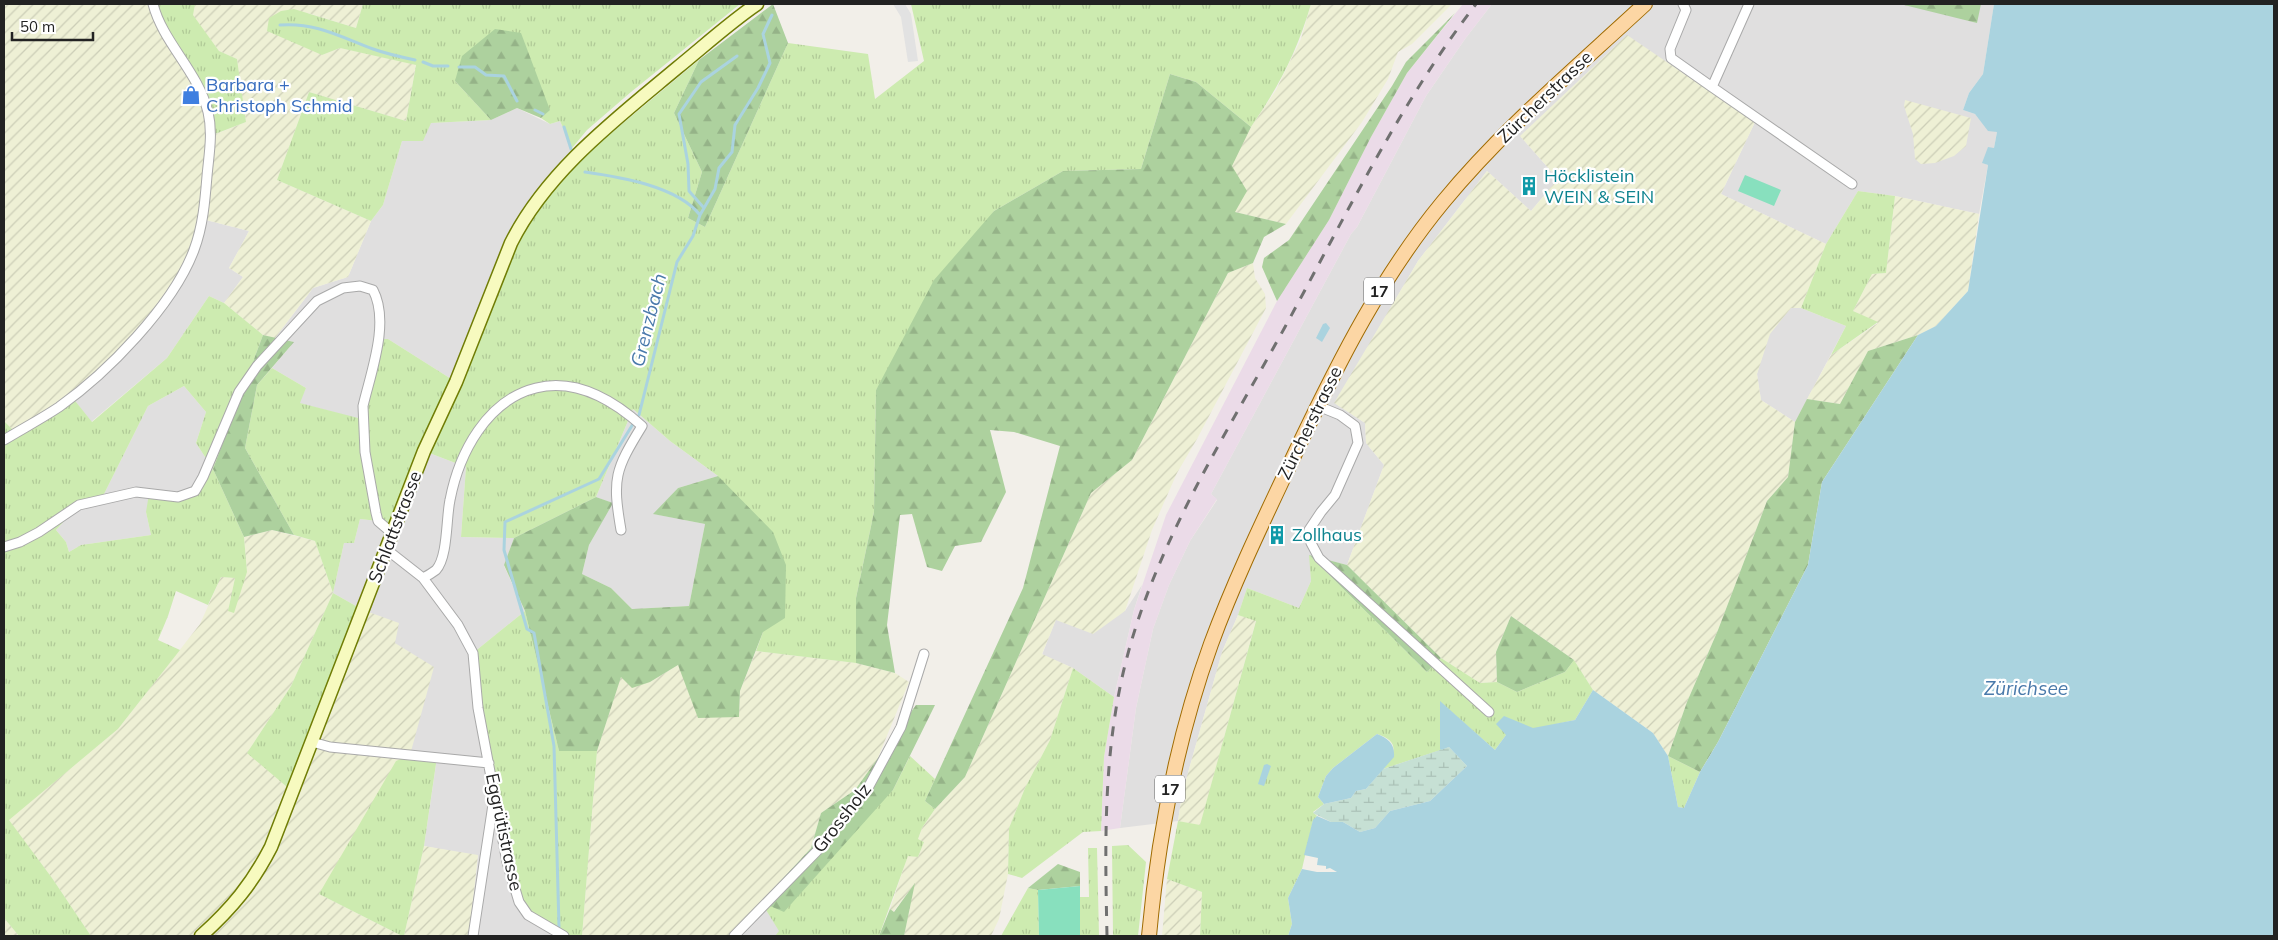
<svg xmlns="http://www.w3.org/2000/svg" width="2278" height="940" font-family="Mulish,sans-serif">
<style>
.residential{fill:#e0dfdf}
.railway{fill:#ebdbe8}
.farmland{fill:url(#farmland-furrows)}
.grass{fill:url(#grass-tufts);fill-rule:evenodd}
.forest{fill:url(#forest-firs)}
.wetland{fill:url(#wetland-marsh)}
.pitch{fill:#88e0be}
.parking{fill:#e2e2e2}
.water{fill:#aad3df}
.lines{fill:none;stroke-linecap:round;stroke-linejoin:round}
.stream{stroke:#aad3df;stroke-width:3}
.street-casing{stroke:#a9a9a9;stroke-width:11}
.secondary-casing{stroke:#707d05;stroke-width:15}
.primary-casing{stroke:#a06b00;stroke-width:16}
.street{stroke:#fff;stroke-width:9}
.secondary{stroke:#f7fabf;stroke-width:12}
.primary{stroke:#fcd6a4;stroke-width:14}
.rail{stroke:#707070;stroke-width:3;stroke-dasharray:10 10;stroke-linecap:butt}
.labels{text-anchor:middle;stroke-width:4.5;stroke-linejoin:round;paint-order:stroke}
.shield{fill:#fff;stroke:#646464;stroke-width:1}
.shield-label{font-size:16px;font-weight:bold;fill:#222}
.shop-label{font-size:18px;fill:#366cbe;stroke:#fff;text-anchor:start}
.street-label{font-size:18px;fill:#222;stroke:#fff}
.culture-label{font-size:18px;fill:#0d838f;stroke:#fff;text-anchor:start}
.water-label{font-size:19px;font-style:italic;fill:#4a7aab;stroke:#fff}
</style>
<defs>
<pattern id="farmland-furrows" width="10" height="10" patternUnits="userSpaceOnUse" patternTransform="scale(1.25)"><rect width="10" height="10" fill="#eef0d5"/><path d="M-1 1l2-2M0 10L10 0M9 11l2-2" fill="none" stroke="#ccceb7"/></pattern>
<pattern id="grass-tufts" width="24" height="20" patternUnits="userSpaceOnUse" patternTransform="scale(1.25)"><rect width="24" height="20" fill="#cdebb0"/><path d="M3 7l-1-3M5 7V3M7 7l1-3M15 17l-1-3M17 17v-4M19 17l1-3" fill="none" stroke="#b0c997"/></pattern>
<pattern id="forest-firs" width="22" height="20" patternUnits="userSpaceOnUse" patternTransform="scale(1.25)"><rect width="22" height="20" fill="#add19e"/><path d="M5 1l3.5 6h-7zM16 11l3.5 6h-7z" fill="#95b388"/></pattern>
<pattern id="wetland-marsh" width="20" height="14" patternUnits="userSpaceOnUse" patternTransform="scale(1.25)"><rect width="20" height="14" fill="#c6e0d4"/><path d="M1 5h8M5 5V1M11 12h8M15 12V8" fill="none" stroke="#aac0b6"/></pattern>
</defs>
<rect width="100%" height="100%" fill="#f2efe9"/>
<!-- residential -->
<path class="residential" d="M1492,4H1994L1983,74L1969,93L1963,110L1975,114L1987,128L1997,132L1994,148L1983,163L1988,165L1979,214L1895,196L1858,191L1826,244L1721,194L1755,122L1626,36L1521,137L1558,179L1531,211L1487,171L1418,261L1335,403L1365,423L1366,443L1384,465L1347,565L1310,556L1311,581L1299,608L1247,588L1238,615L1222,652L1182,794L1178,821L1120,828L1136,708L1153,629L1169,585L1190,541L1217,500L1211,494L1351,234L1357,227L1426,96L1465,39Z
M517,108L550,124L560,121L576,157L456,382L388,339L363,420L299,403L306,388L272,368L294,342L275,338L313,288L348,277L371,221L383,205L402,141L431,123L491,120Z
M202,219L249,231L229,268L243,277L224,303L209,296L167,358L91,422L72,397Z
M1791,308H1801L1846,326L1795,422L1761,400L1757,374L1769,334Z
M184,386L206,412L196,443L213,469L195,491L146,512L151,535L81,545L69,552L66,542L56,530L79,505L101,500L148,406Z
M633,409L670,441L718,476L678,488L654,514L705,524L689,606L632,609L611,588L582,574L589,545L612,503L596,497Z
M424,451L466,467L461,537L514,538L504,566L525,611L473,653L564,936H469L478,856L424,846L437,758L410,755L395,643L363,610L333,593L344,543H354L360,519L378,521Z
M1142,585L1134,610L1114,697L1073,668L1042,655L1056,619L1125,611Z
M761,902L780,931L775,936H730Z"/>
<!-- railway -->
<path class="railway" d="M1463,4H1492L1465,39L1426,96L1357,227L1351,234L1211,494L1217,499L1190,541L1169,585L1153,629L1136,708L1120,828L1101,831L1104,757L1114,697L1134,610L1166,515L1277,301L1329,220L1371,137L1407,73Z"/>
<!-- farmland -->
<path class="farmland" d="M4,4H153L202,93L211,136L246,122L237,59L219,51L192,15L195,4H363L356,28L308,13L322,55L340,48L416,64L406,121L309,92L277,180L371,221L348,277L313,288L275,338L263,335L224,303L243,277L229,268L249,231L202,219L196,243L153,317L72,397L16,433L4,421Z
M1311,4H1452L1412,44L1398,52L1388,79L1362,122L1286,224L1235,212L1231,166L1251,127L1276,90L1301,39Z
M1627,35L1755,122L1721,194L1826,244L1801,308H1791L1770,334L1757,374L1761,400L1795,422L1788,477L1767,501L1718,630L1687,702L1668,756L1653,733L1593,690L1574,660L1511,616L1496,652L1497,682L1480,683L1441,658L1347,565L1384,465L1366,443L1365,423L1334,403L1418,261L1487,171L1531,211L1558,179L1520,136Z
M1905,100L1971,118L1966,146L1954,156L1935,163L1921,164L1915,159L1913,134L1904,106Z
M1895,196L1979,214L1968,291L1936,326L1918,335L1868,351L1840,404L1807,399L1831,355L1878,323L1853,311L1872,274L1886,273Z
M1253,263L1255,278L1265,294L1266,308L1197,439L1177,473L1152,530L1125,611L1093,634L1056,620L1042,654L1073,668L1050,740L1025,788L1009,828L1008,874L999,919L991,936H904L914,885L893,912L890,909L908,855L918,857L924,842L918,839L922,828L935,809L965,777L1091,493L1132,460L1228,273Z
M272,530L315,541L333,593L291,686L247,753L363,610L399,623L395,643L434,667L410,755L319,894L402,936H91L52,878L8,820L118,729L200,624L221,577L235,578L228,611L247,572L244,537Z
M1238,615L1256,620L1200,826L1178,821L1182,794L1222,652Z
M756,651L856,663L895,673L909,682L877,760L855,790L821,813L811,848L730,936H582L597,751L621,676L650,682L678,665L739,717L740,691Z
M424,846L478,855L469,936H404Z
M1167,879L1202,892L1200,936H1162Z
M4,918L19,936H4Z"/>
<!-- grass -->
<path class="grass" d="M153,4H195L193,15L219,51L237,59L246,122L210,136L208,115Z
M363,4H740L631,92L587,130L572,148L560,121L550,124L541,118L550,109L455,81L491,120L431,123L423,141H402L383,205L371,221L277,180L309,92L406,121L416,65L340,48L322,55L267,31L269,18L281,11L294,9L356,28Z
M911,4H1311C1297,52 1279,86 1251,127L1196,82L1170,74L1141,169L1063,171L994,211L876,390L874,512L856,598V663L756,651L763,632L718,476L670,441L633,409L596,497L514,538L461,537L466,467L424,451L392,533L378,521L360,519L354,543H344L333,593L363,610L293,792L247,753L291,686L333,593L315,541L294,535L245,448L257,385L272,368L306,388L300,403L362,419L378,339H388L456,382L511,243L557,178L699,60L674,113L702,172L688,218L705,227L788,43L868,54L875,99L924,61Z
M1858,191L1895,196L1886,273L1872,274L1853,311L1878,322L1831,355L1846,326L1801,308L1826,244Z
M209,296L224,303L263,335L213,469L244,537L247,572L234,613L228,611L235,578L221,577L208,605L176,591L168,616L158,640L180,650L118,729L9,820L52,878L91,936H19L4,918V421L16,433L72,397L92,422L167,358ZM184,386L206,412L196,443L213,469L203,477L195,491L157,496L149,494L146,512L151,535L81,545L69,552L66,542L56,530L79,505L101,500L148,406Z
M1309,555L1427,672L1441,658L1480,683L1497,682L1517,692L1565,672L1574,660L1593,690L1575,720L1506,735L1495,750L1440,702L1441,750L1383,769C1396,754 1400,741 1377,734L1333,768L1326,776L1318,797L1324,804L1313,812L1317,816L1313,821L1302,869L1288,898L1292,924L1288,936H1200L1202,892L1167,879L1178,821L1200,825L1256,621L1238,615L1247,588L1299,608L1311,581Z
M525,611L559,751H597L582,936H564L554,932L519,902L495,792L473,653Z
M1073,668L1114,697L1104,757L1101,831L1083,832L1022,878L1008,874L1009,828L1025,788L1050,740Z
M410,755L437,757L424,846L404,936H402L319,894L396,761Z
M910,756L935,779L925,801L935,809L922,828L918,839L924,842L918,857L908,856L879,936H775L779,931L761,902L893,790Z
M1668,756L1700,772L1684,808L1678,807Z
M1128,845L1146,862L1138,936H1113L1112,846Z
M1088,848H1097L1099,936H1080V897H1089Z
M1028,888L1038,890L1039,936H1001Z"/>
<!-- forest -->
<path class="forest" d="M773,4L788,43L705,227L688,218L702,172L674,113L699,60Z
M1900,4H1981L1977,23Z
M1455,13L1407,73L1371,137L1329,220L1277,301L1262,267L1264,258L1289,240L1392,86L1406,62Z
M495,29L521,33L550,110L541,118L517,108L491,120L455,81L462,56Z
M1170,74L1196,82L1251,127L1232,166L1247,191L1235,212L1286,224L1264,237L1253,263L1228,273L1132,460L1091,493L965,777L935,809L925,801L1023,588L1060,446L1014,432L990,430L1006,492L981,542L955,546L942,571L927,567L912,514L900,515L887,625L895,673L856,663V598L874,512L876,390L934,280L994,211L1063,171L1141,169Z
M263,335L294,342L257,385L245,448L294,535L272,530L244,537L213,469Z
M1918,335L1822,482L1808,565L1718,742L1700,772L1668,756L1687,702L1718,630L1767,501L1788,477L1795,422L1807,399L1840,404L1868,351Z
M718,476L773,532L786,565L785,618L763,632L740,691L739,717L698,718L678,665L650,682L632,688L621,677L597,751H559L525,611L504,565L514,538L596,497L613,503L589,545L582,574L611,588L632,609L689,606L705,524L653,514L678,488Z
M1309,555L1347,565L1441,658L1427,672Z
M1511,616L1574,660L1565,672L1517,692L1497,682L1496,652Z
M916,705H935L893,790L784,912L761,902L811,848L821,813L855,790Z
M1058,864L1080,872V886L1038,890L1028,888Z
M915,883L904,936H879L890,909L894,912Z"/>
<!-- wetland -->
<path class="wetland" d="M1449,747L1467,766L1430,801L1390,811L1375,828L1360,832L1343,822H1331L1313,813L1324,804L1351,798L1356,791L1366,789L1383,769Z"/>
<!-- pitch -->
<path class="pitch" d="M1745,175L1781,190L1774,206L1738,191Z
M1080,886V936H1039L1038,890Z"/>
<!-- parking -->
<path class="parking" d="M893,4H905L911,14L918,61L908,62L901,17Z"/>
<!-- water -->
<path class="water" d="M1994,4H2274V936H1288L1292,924L1288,898L1302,869L1317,872H1337L1330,868L1326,869V866L1317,865L1318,858L1304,855L1313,820L1317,816L1331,822H1343L1360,832L1375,828L1390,811L1430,801L1467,766L1449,747L1441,750L1440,749V701L1495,750L1506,735L1496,724L1504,716L1533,728L1575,720L1593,690L1653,733L1668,756L1678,807L1684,808L1700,772L1718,742L1808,565L1822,482L1918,335L1936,326L1968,291L1988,165L1982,163L1988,147L1994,148L1997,132L1988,131L1975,114L1963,110L1969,93L1983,74Z
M1326,323L1330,328L1322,342L1316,338L1323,324Z
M1377,734C1388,738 1395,744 1394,757L1366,789L1356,791L1351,798L1324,804L1318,797L1326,776L1333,768Z
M1267,764L1271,766L1264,786L1258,784L1264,765Z"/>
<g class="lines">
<!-- stream -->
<path class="stream" d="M280,25C315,22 341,37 373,49C387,54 401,57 415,60
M423,62L433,66H448
M459,67H475L486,75L504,76L517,101
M535,110L543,114
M564,127L571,149
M585,172C620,177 677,186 700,215L693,236L677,262L639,415
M704,208L689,191L688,164L679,114L701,82L737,56
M700,215L715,189L719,168L732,152L735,125L758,88L770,63L763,34L772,15
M559,927L554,746L534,633L527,629L504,550L505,522L599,479L633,424"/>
<!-- street casing -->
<g class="street-casing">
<path id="street" d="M1683,4L1686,10L1670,49L1671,58L1712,87L1749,4
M1712,87L1852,184
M1318,406L1340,415L1355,426L1358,443L1335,495L1321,512L1309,530L1311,543L1319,558L1489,712
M4,440C22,429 41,419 59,407C107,373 173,306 194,250C203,226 205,201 207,176C209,154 213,133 208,112C198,71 163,43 153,4
M4,547L20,542L39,532L79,505L136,492L178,497L195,491L203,477L239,392L257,366L317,301L343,288L360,286L373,290C390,322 371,372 363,406L365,452L376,513L378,521L392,533
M386,549L423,578L458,625L473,653L478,708L507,862L519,902L528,915L564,936
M423,578C427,576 432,573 436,570C448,557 446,518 450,500C459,453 487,400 536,388C576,378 613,400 642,426C615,470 612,478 621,530
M312,742L330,747L489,763
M473,936L494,798
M734,936L817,851L869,786L901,727L924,654"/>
</g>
<!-- secondary casing -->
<g class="secondary-casing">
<path id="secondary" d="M201,936C232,908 252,884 271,847L424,451L456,382L511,243C547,171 616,119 677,68C703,47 729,23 757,4"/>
</g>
<!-- primary casing -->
<g class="primary-casing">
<path id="primary" d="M1149,936C1158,837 1177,738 1211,644C1236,576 1268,511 1299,445C1340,359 1382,276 1443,202C1503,129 1576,68 1645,4"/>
</g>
<!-- street -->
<use href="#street" class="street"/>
<!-- secondary -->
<use href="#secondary" class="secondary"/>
<!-- primary -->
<use href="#primary" class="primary"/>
<!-- rail -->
<path class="rail" d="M1107,936C1105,845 1103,754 1125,665C1155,544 1225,436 1285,327C1345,217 1400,103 1476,4"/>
</g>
<!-- icons -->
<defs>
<g id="shop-bare" transform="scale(1.5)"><path d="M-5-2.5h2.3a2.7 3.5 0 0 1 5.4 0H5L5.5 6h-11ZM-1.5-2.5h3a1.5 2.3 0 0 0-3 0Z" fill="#3f7fe0" stroke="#fff" stroke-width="2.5" paint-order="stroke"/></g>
<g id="building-bare" transform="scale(1.5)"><path d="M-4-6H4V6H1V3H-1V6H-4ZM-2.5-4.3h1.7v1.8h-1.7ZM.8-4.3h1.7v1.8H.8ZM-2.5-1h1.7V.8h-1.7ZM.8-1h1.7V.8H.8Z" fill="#0f9aa8" stroke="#fff" stroke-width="2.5" paint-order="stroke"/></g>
</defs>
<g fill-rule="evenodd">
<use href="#shop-bare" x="191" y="95"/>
<use href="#building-bare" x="1529" y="186"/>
<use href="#building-bare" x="1277" y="535"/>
</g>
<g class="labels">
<!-- shield labels -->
<g class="shield">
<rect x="1364" y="277.5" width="30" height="27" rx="4"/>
<rect x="1155" y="775.5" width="30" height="27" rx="4"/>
</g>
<g class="shield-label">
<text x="1379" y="297">17</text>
<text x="1170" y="795">17</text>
</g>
<!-- shop labels -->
<g class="shop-label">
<text x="206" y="91">Barbara +<tspan x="206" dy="21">Christoph Schmid</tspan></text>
</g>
<!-- street labels -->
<g class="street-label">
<text transform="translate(1545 97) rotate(-44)" y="6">Zürcherstrasse</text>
<text transform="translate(1310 423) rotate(-64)" y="6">Zürcherstrasse</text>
<text transform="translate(395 527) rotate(-69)" y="6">Schlattstrasse</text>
<text transform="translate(842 818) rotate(-52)" y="6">Grossholz</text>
<text transform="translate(504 832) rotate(78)" y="6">Eggrütistrasse</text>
</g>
<!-- culture labels -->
<g class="culture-label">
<text x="1544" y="182">Höcklistein<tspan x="1544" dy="21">WEIN &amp; SEIN</tspan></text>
<text x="1292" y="541">Zollhaus</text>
</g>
<!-- water labels -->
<g class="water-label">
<text transform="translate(648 320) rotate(-76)" y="7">Grenzbach</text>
<text x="2026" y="695">Zürichsee</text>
</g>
</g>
<!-- border -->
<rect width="2278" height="940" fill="none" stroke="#222222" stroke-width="10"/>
<!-- scale -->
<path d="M12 32v8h81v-8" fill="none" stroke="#222222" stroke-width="2.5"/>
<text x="20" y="32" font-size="15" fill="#222222" stroke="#ffffff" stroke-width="4" paint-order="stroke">50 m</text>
</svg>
